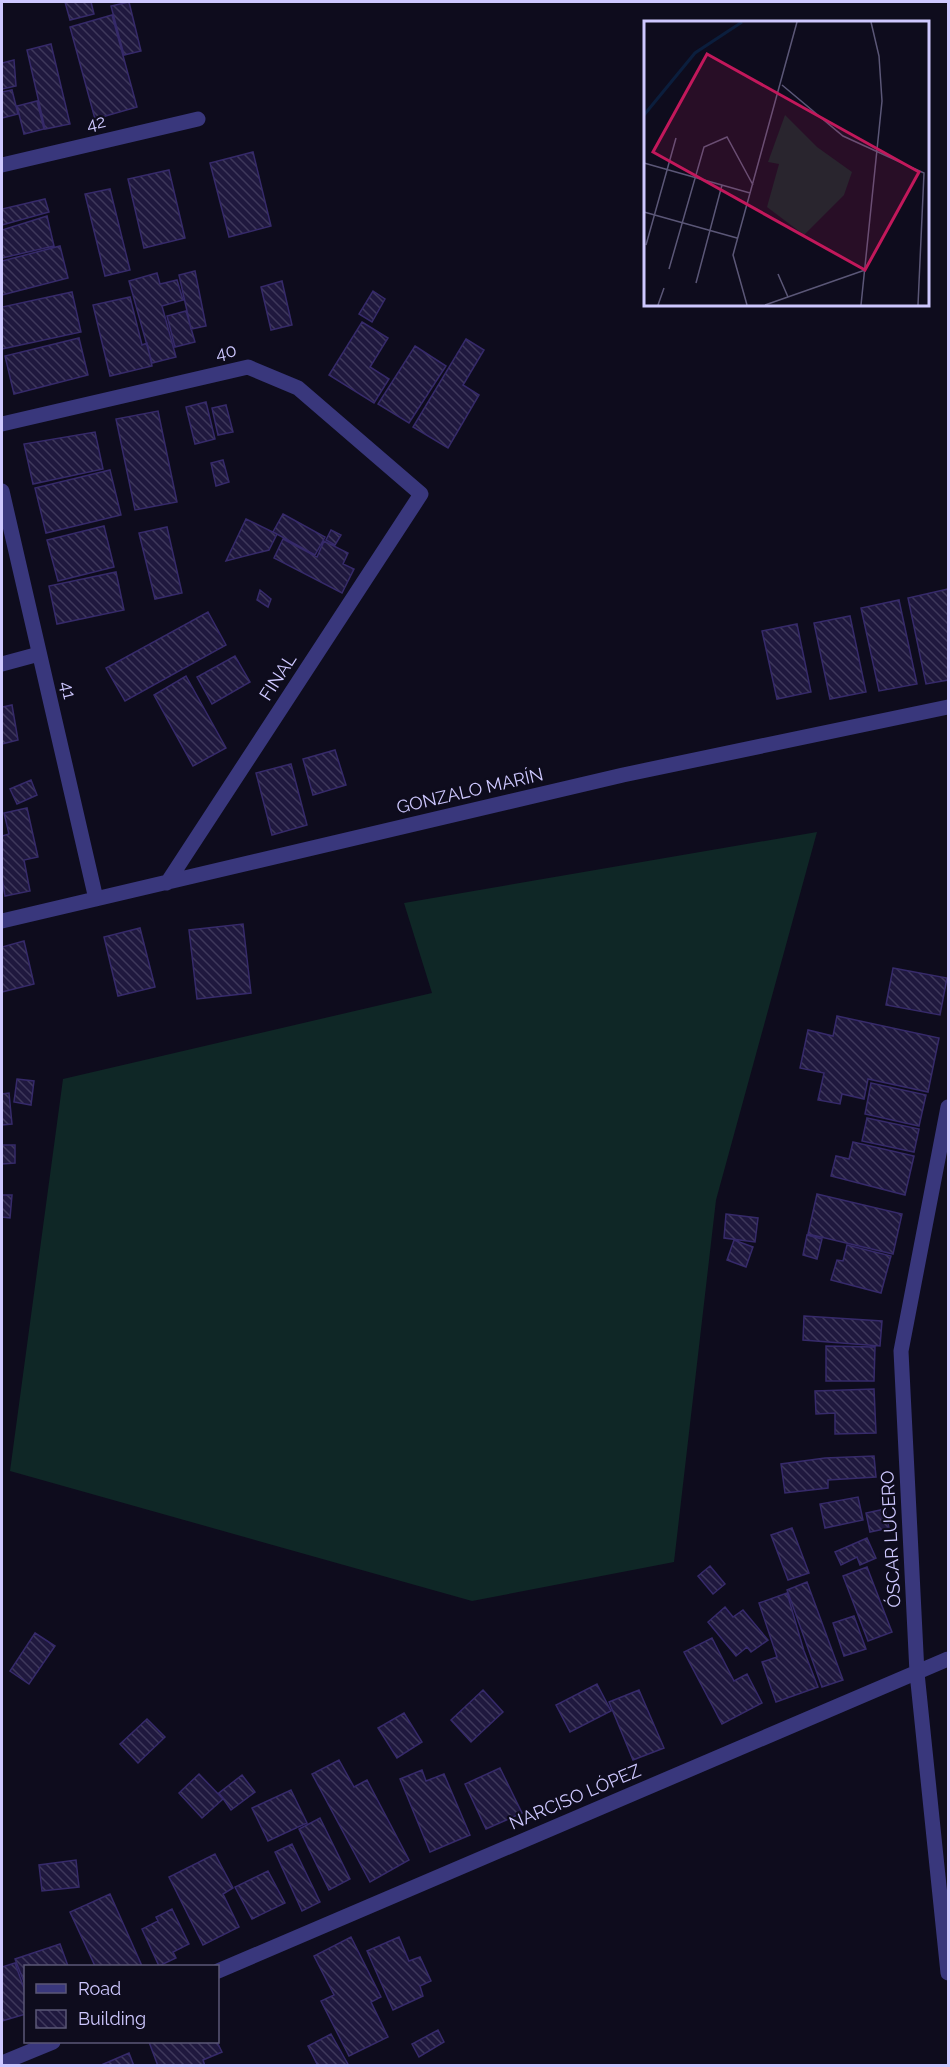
<svg xmlns="http://www.w3.org/2000/svg" width="950" height="2067" font-family="Raleway,sans-serif">
<style>
.garden{fill:#0f2726}
.building{fill:url(#building-back-hatch);stroke:#362a6a;stroke-width:1.5}
.lines{fill:none;stroke-linecap:round;stroke-linejoin:round}
.minor{stroke:#39377c;stroke-width:15}
.labels{text-anchor:middle;stroke-width:4.5;stroke-linejoin:round;paint-order:stroke}
.street-label{font-size:18px;fill:#cec8ff;stroke:#0e0c1d}
.inset-river{fill:none;stroke:#0b1e3d;stroke-width:3}
.inset-road{fill:none;stroke:#5b5777;stroke-width:1.5}
.view{fill:#c2185b;fill-opacity:0.15;stroke:#c2185b;stroke-width:3}
.inset-edge{fill:none;stroke:#cec8ff;stroke-width:3}
</style>
<defs>
<pattern id="building-back-hatch" width="6" height="6" patternUnits="userSpaceOnUse" patternTransform="scale(1.5)"><rect width="6" height="6" fill="#1f183e"/><path d="M-1 5l2 2M0 0l6 6M5-1l2 2" fill="none" stroke="#3e385b"/></pattern>
</defs>
<rect width="100%" height="100%" fill="#0e0c1d"/>
<!-- garden -->
<path class="garden" d="M817,832L716,1200L674,1562L472,1601L10,1471L63,1079L432,993L404,903Z"/>
<!-- building -->
<path class="building" d="M65,2H91L94,14L70,20Z
M129,2L141,51L124,55L111,6Z
M112,15L137,107L95,119L70,27Z
M51,44L70,124L45,129L27,50Z
M14,60L16,86L2,89V63Z
M12,90L18,114L2,118V92Z
M37,101L44,129L24,134L17,106Z
M253,152L271,226L229,237L210,163Z
M169,170L185,238L144,248L128,179Z
M110,189L130,270L105,276L85,194Z
M45,199L49,212L2,225V209Z
M47,216L54,246L2,258V230Z
M60,246L68,278L2,295V261Z
M195,271L206,326L191,329L179,275Z
M157,273L160,284L177,280L183,300L162,306L176,357L152,363L129,281Z
M282,281L292,325L271,330L261,287Z
M373,291L385,299L372,322L359,314Z
M72,292L81,332L2,349V307Z
M130,297L142,345L147,343L152,366L110,376L93,305Z
M186,311L195,342L175,347L167,316Z
M362,322L388,338L370,367L389,379L374,403L329,375Z
M79,338L88,375L14,394L5,356Z
M466,339L484,350L463,385L479,395L448,448L413,427Z
M415,346L446,366L409,423L378,404Z
M206,402L215,439L195,444L186,407Z
M226,405L233,432L218,435L212,408Z
M158,411L177,502L135,510L116,419Z
M95,432L103,469L33,484L24,444Z
M223,460L229,482L216,486L211,463Z
M110,470L121,515L46,533L35,488Z
M283,514L325,537L315,555L273,532Z
M246,519L277,534L269,550L226,561Z
M104,526L114,567L58,581L47,540Z
M167,527L182,593L155,599L139,533Z
M331,530L341,535L335,545L326,540Z
M283,539L317,557L324,541L348,553L343,564L354,569L342,593L274,558Z
M116,572L124,610L57,624L49,586Z
M948,589V680L926,684L908,598Z
M260,590L271,599L268,607L257,600Z
M899,600L917,684L879,691L861,608Z
M208,612L226,645L125,701L106,668Z
M850,616L866,692L830,699L814,623Z
M797,624L811,692L777,699L762,631Z
M235,656L250,682L212,704L197,677Z
M186,676L226,748L193,766L154,695Z
M12,705L18,740L2,744V707Z
M335,750L346,785L313,795L303,759Z
M291,764L307,825L272,835L256,773Z
M31,780L37,795L17,804L10,789Z
M27,808L38,857L24,860L30,891L5,896L2,878V836L9,834L4,813Z
M243,924L251,993L197,999L189,930Z
M140,928L155,987L118,996L104,937Z
M24,941L34,984L2,992V947Z
M893,968L947,978L940,1015L886,1005Z
M837,1016L939,1038L928,1092L868,1079L864,1099L842,1094L840,1104L818,1100L824,1073L800,1068L808,1030L833,1036Z
M17,1079L34,1081L31,1105L14,1102Z
M871,1083L926,1095L919,1126L865,1114Z
M9,1093L12,1124L2,1125V1094Z
M867,1118L919,1129L914,1152L862,1141Z
M853,1142L914,1156L905,1195L831,1176L836,1156L849,1159Z
M2,1145H15V1163L2,1164Z
M817,1194L902,1214L893,1254L808,1234Z
M2,1195H12L10,1218L2,1217Z
M726,1214L758,1218L755,1242L724,1238Z
M807,1235L822,1239L817,1259L803,1255Z
M734,1240L753,1247L746,1267L727,1260Z
M847,1245L891,1256L881,1293L831,1280L837,1260L843,1261Z
M804,1316L882,1321L880,1346L803,1340Z
M826,1346L875,1347L874,1381H826Z
M874,1389L876,1433L835,1434V1413L816,1414L815,1391Z
M874,1456L876,1477L828,1480V1488L785,1493L781,1464L825,1458Z
M858,1497L863,1520L825,1528L820,1504Z
M885,1509L889,1528L870,1532L866,1513Z
M792,1528L809,1573L788,1580L771,1535Z
M867,1538L876,1558L860,1565L857,1557L841,1565L835,1552Z
M710,1566L725,1584L713,1594L698,1576Z
M867,1567L892,1632L868,1641L843,1576Z
M807,1582L843,1680L822,1687L787,1590Z
M787,1593L804,1651L818,1687L776,1702L762,1662L777,1657L759,1603Z
M725,1607L733,1617L743,1610L768,1640L751,1652L747,1647L736,1656L708,1622Z
M854,1616L866,1649L844,1656L833,1623Z
M35,1633L55,1646L29,1684L10,1671Z
M712,1638L734,1681L747,1674L762,1703L722,1724L684,1652Z
M597,1684L611,1711L570,1732L556,1705Z
M483,1690L503,1712L471,1742L451,1720Z
M639,1690L664,1748L633,1760L609,1702Z
M404,1713L422,1742L397,1758L378,1728Z
M147,1719L165,1737L138,1763L120,1744Z
M339,1760L354,1787L367,1780L409,1860L370,1882L312,1774Z
M500,1768L522,1813L486,1829L465,1784Z
M422,1770L426,1781L444,1774L470,1835L430,1852L400,1779Z
M199,1774L223,1799L202,1818L179,1793Z
M242,1775L255,1792L231,1810L219,1793Z
M291,1790L307,1823L268,1841L252,1808Z
M320,1818L350,1879L329,1890L299,1829Z
M292,1844L320,1902L302,1911L275,1852Z
M215,1854L233,1888L223,1894L239,1927L203,1945L169,1877Z
M76,1860L79,1887L42,1891L39,1865Z
M268,1871L285,1903L252,1919L235,1887Z
M110,1894L142,1966H95L70,1912Z
M172,1909L189,1944L173,1952L176,1958L159,1966L142,1929L158,1921L156,1917Z
M351,1937L381,1997L371,2002L388,2037L349,2056L321,2001L334,1995L314,1956Z
M399,1937L409,1961L420,1957L431,1981L420,1986L423,1996L393,2010L367,1951Z
M60,1944L68,1966H26V1987L15,1959Z
M15,1963L26,1994V2014L2,2021V1967Z
M438,2030L444,2042L419,2057L412,2044Z
M331,2034L349,2066H318L308,2046Z
M149,2042H217L222,2052L203,2060L205,2066H158Z
M129,2053L134,2066H99Z"/>
<g class="lines">
<!-- minor -->
<path class="minor" d="M2,165L198,119
M2,424L248,367L298,388L421,494L167,883
M2,491L96,899
M2,664L39,654
M2,921L623,775L948,707
M948,1107L901,1351L917,1673L948,1973
M218,1971L948,1659
M2,2063L53,2042"/>
</g>
<g class="labels">
<!-- street labels -->
<g class="street-label">
<text transform="translate(96 123) rotate(-13)" y="6">42</text>
<text transform="translate(226 352) rotate(-12)" y="6">40</text>
<text transform="translate(278 677) rotate(-57)" y="6">FINAL</text>
<text transform="translate(68 690) rotate(77)" y="6">41</text>
<text transform="translate(470 791) rotate(-13)" y="6">GONZALO MARÍN</text>
<text transform="translate(891 1539) rotate(-93)" y="6">ÓSCAR LUCERO</text>
<text transform="translate(575 1797) rotate(-23)" y="6">NARCISO LÓPEZ</text>
</g>
</g>
<!-- overview -->
<g transform="translate(644 21)">
<rect width="285" height="285" fill="#0e0c1d"/>
<path d="M141,94L173,126L208,151L200,174L160,214L123,186L135,143L124,141Z" fill="#0f2726"/>
<path class="inset-river" d="M0,94L51,32L98,1"/>
<path class="inset-road" d="M138,64L199,115L280,152L274,284M0,142L106,172M0,191L93,217M2,224L32,117M25,248L60,126L83,116L109,164M134,253L144,276M52,262L78,164M14,284L20,267M103,284L89,234L153,1M121,284L221,249M217,284L238,80L235,35L227,1"/>
<path class="view" d="M63,33L275,151L221,249L9,131Z"/>
<rect width="285" height="285" class="inset-edge"/>
</g>
<!-- border -->
<rect width="950" height="2067" fill="none" stroke="#cec8ff" stroke-width="6"/>
<!-- legend -->
<rect x="24" y="1965" width="195" height="78" fill="#0e0c1d" stroke="#5b5777" stroke-width="1.5"/>
<rect x="36" y="1984" width="30" height="9" fill="#39377c" stroke="#5b5777" stroke-width="1.5"/>
<text x="78" y="1995" font-size="18" fill="#cec8ff">Road</text>
<rect x="36" y="2010" width="30" height="18" fill="url(#building-back-hatch)" stroke="#5b5777" stroke-width="1.5"/>
<text x="78" y="2025" font-size="18" fill="#cec8ff">Building</text>
</svg>
